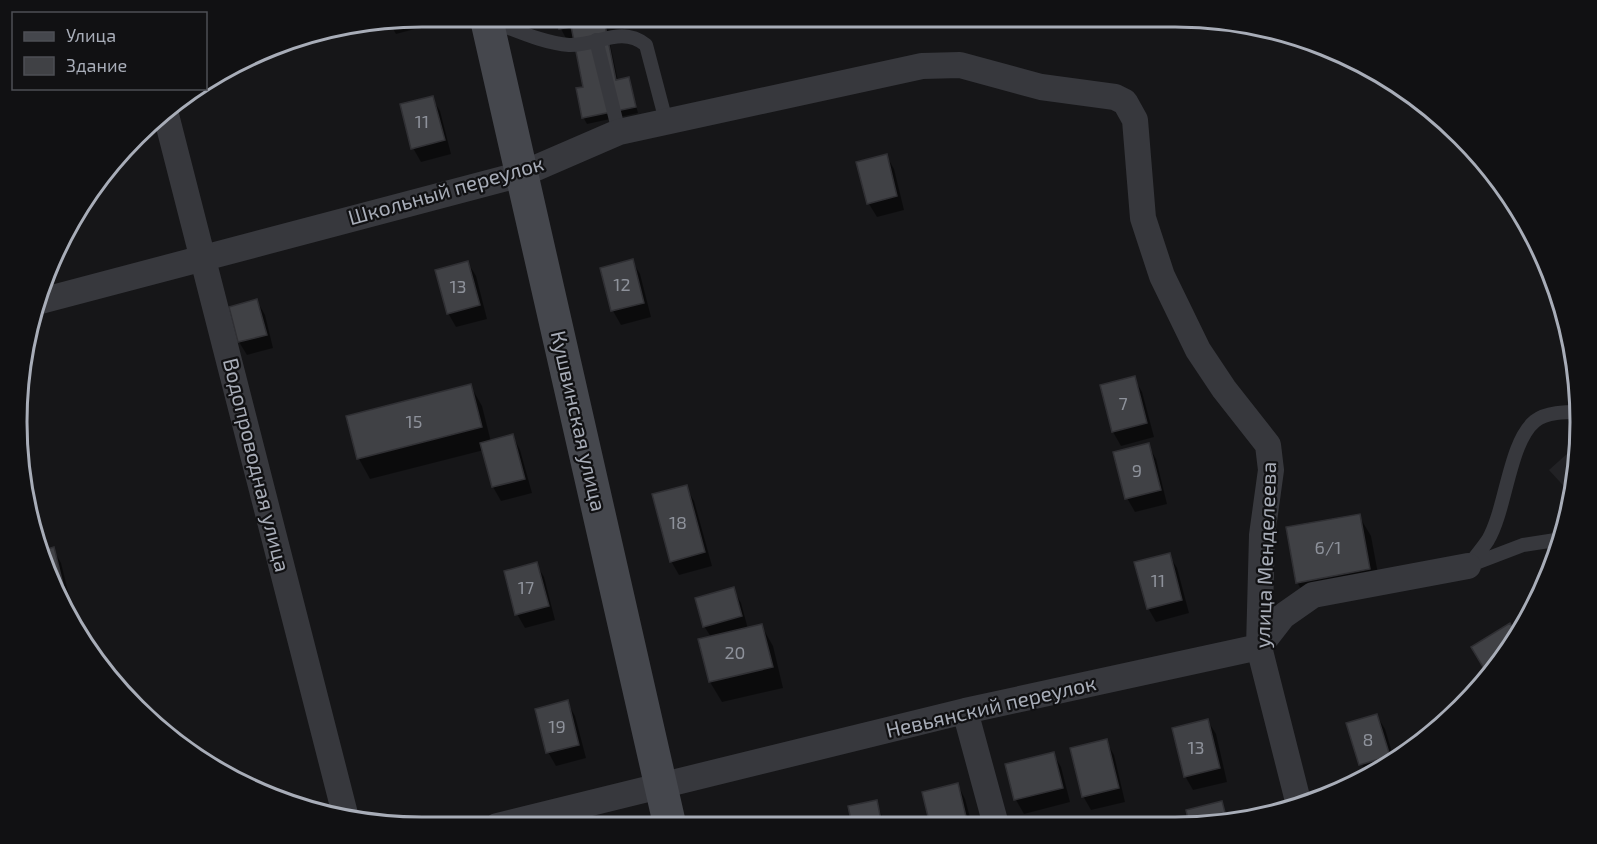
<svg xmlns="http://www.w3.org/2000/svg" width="1597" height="844" font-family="'Exo 2',sans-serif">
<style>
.built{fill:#222225}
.shadow{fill:#0007}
.building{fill:#404145;stroke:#303034;stroke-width:1.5}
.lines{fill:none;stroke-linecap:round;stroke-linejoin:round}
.lane{stroke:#37383d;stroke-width:14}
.street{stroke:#37383d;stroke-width:26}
.secondary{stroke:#45474d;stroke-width:33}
.rail{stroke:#4a4c52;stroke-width:4.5;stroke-dasharray:8 6;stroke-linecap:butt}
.labels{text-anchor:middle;stroke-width:4.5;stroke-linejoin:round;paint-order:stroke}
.number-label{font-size:18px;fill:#8e929b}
.street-label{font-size:21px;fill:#a8adb8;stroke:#111113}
.rim{fill:none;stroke:#a8adb8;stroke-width:3}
</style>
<rect width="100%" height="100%" fill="#161618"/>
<!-- built -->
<path class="built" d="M1578,444L1577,475L1572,495L1549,470Z"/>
<!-- shadow -->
<path class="shadow" d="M424,17L426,26L396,34L389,22Z
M558,17H621L624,31L608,34L618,81L629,79L638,113L587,124L583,117L585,88L575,41L568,42L561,29Z
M432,98L440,111L451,154L421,162L413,148Z
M886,155L894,169L904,210L877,217L869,204L858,163Z
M632,261L640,274L651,317L621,325L613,311L602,269Z
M468,263L476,276L487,319L456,327L448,313Z
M257,301L265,315L273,348L247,355L239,342Z
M1134,378L1142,392L1154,437L1121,446L1113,432L1101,386Z
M470,385L482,406L491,442L513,436L520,450L532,493L501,501L493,487L484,450L370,479L359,459L348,417Z
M1148,445L1156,459L1167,504L1135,512L1127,498Z
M686,487L694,501L712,566L679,575L671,561Z
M1359,516L1371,536L1381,590L1309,603L1297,582Z
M53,549L61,563L73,611L69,612L48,577L42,552Z
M1169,555L1177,568L1189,613L1156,622L1148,608Z
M536,564L544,577L555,620L525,628L517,614Z
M733,589L741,603L748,629L761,625L773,646L783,688L722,702L710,682L700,640L711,637L704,626Z
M567,702L575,716L586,758L556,766L548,752Z
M1377,716L1385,729L1395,762L1362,780L1360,773L1365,772L1348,724Z
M1208,721L1216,734L1227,782L1193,790L1185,776Z
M1106,741L1114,755L1125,802L1091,810L1083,796Z
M1053,754L1061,767L1070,802L1024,814L1016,800L1007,765Z
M958,785L965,799L972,825H931Z
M876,802L886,825H854L850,807Z
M1221,803L1231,823L1191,824L1187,811Z"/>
<!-- building -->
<path class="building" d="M557,17H617V18L559,29Z
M604,20L616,80L629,77L636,107L582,118L576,88L583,87L571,26Z
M433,96L445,140L411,149L400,104Z
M887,154L897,196L867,204L856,162Z
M633,259L644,303L611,311L600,268Z
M468,261L480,305L447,314L435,270Z
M257,299L267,335L238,342L229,307Z
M1135,376L1147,423L1112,432L1100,385Z
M471,384L482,427L357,459L346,416Z
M513,434L525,479L492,487L480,443Z
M1149,443L1161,490L1125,499L1113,452Z
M687,485L705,552L670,562L652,494Z
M1360,514L1370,569L1296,583L1286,527Z
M54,547L66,597L60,598L48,577L41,551Z
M1170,553L1182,600L1147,609L1134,562Z
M537,562L549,606L515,615L504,571Z
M734,587L742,616L703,627L695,598Z
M1510,623L1518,637L1489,677L1471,647Z
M762,624L773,667L709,682L698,639Z
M568,700L579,745L546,753L535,709Z
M1377,714L1390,756L1359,765L1346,723Z
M1208,719L1220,768L1184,777L1172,728Z
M1107,739L1119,788L1082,797L1070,748Z
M1054,752L1063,788L1014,800L1005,764Z
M1396,760V761L1360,780L1358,772Z
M958,783L968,825H930L922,792Z
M877,800L882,825H852L848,806Z
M1222,801L1228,824H1189L1186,810Z
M770,817L772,825L734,826Z"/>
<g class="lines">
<!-- lane -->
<path class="lane" d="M488,20C514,29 542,43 569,45C597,46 621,25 646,45L666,121
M596,40L619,132
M1468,566C1475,557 1482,549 1488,540C1506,510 1509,442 1535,421C1546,412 1566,412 1579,412
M1468,566L1523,545L1562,539"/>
<!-- street -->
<path class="street" d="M165,111L346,818
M37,302L522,174L619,132L922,66L960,65L1041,87L1115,97L1125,102L1135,120L1143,218L1162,276L1198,350L1224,389L1268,445L1271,470L1262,535L1259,647L1299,805
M965,711L996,825
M497,826L965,711L1259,647L1283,616L1313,595L1468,566"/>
<!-- secondary -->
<path class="secondary" d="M486,17L670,826"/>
<!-- rail -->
<path class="rail" d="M1088,17L1091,20"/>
</g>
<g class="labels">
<!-- number labels -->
<g class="number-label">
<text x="422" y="128">11</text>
<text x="622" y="291">12</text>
<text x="458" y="293">13</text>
<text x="1123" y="410">7</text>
<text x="414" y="428">15</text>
<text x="1137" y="477">9</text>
<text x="678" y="529">18</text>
<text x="1328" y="554">6/1</text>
<text x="1158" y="587">11</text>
<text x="526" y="594">17</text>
<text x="735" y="659">20</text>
<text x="557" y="733">19</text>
<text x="1368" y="746">8</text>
<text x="1196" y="754">13</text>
</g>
<!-- street labels -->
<g class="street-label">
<text transform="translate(446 191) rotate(-16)" y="7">Школьный переулок</text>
<text transform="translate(578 421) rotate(77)" y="7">Кушвинская улица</text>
<text transform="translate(256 465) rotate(76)" y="7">Водопроводная улица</text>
<text transform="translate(1266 555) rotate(-88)" y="7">улица Менделеева</text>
<text transform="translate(991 707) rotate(-13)" y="7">Невьянский переулок</text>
</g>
</g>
<!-- crop -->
<path d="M0 0H1597V844H0ZM422 27H1175A395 395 0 0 1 1570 422V422A395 395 0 0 1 1175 817H422A395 395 0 0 1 27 422V422A395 395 0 0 1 422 27Z" fill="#111113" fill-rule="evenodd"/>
<path class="rim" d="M422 27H1175A395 395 0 0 1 1570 422V422A395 395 0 0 1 1175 817H422A395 395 0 0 1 27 422V422A395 395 0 0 1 422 27Z"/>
<!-- legend -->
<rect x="12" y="12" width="195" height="78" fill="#111113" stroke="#4d4f55" stroke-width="1.5"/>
<rect x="24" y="32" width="30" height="9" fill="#45474d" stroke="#4d4f55" stroke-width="1.5"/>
<text x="66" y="42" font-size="18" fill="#a8adb8">Улица</text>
<rect x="24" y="57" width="30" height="18" fill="#404145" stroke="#4d4f55" stroke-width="1.5"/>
<text x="66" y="72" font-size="18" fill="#a8adb8">Здание</text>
</svg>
